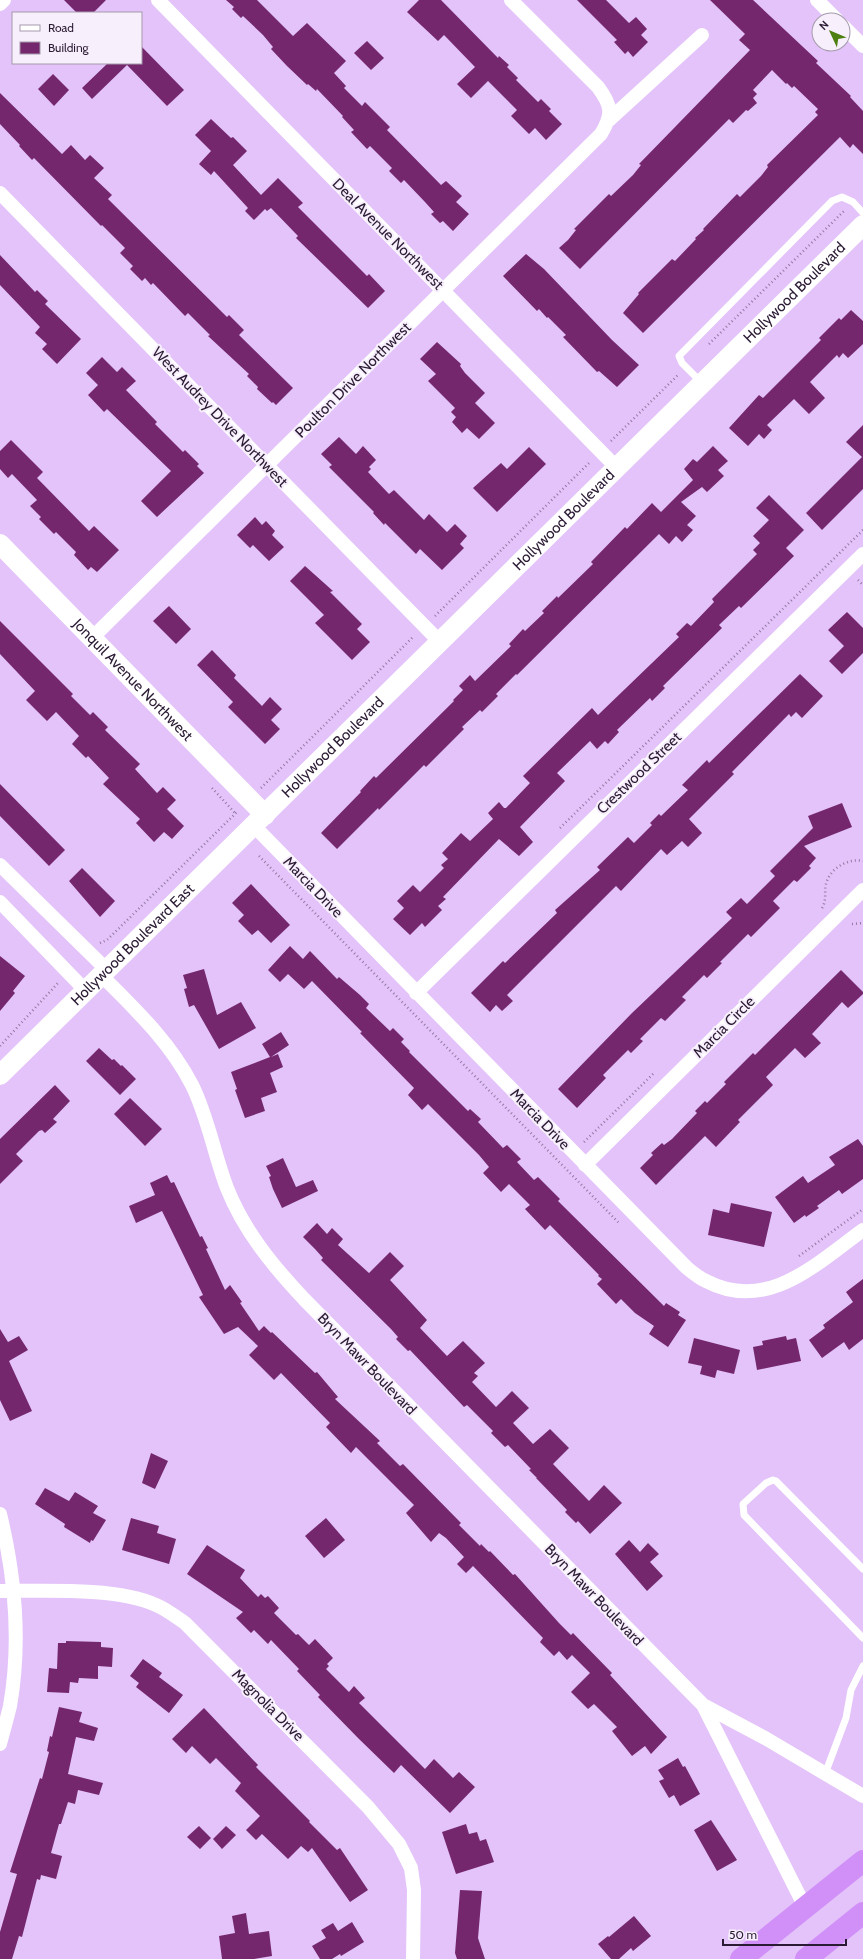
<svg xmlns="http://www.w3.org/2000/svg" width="863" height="1959" font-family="Cabin,sans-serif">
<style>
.building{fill:#75276d}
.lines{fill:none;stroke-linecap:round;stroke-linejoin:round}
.path{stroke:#937aa4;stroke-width:2.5;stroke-dasharray:1 3;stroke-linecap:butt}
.lane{stroke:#fff;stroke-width:7}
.street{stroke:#fff;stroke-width:14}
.secondary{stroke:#fff;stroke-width:20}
.highway{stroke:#d190f8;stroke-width:22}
.labels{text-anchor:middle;stroke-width:4;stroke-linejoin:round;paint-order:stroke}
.street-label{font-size:15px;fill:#2a1a33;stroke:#f7effc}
</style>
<rect width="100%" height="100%" fill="#e3c3f9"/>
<!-- building -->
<path class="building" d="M64,0H106L93,13H77Z
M226,0H257L293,36L307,23L346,61L334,73L346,86L344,88L362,106L365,102L390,127L387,130L441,185L446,181L462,196L456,202L469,214L453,231L443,221L440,223L431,214L434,212L425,202L404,180L401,183L389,171L392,168L370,146L367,149L351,132L354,130L342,117L343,116L317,89L316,91L308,84L307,85L287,66L271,49L273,47L263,35L243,16L241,18L232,9L234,7Z
M419,0H441L498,58L499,56L509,65L507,67L518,78L516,80L538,102L541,99L551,109L549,111L562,124L546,140L535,128L529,134L511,116L517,110L488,81L471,98L457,84L475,67L444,35L438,41L407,12Z
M577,0H606L629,23L636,17L647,29L641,35L648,42L633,57L628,51L625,54L614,42L617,40Z
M710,0H753L818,61L816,63L851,96L850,97L863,111V154L853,144L850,148L840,137L643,333L623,313L639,294L638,293L672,259L675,261L696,239L695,238L704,230L703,229L737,194L740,197L761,176L768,167L767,165L818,115L815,112L818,109L794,86L792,88L787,83L786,84L772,70L753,90L757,94L753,98L757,103L748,111L746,110L733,123L729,119L580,269L559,248L568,240L576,230L574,229L609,194L611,196L633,175L641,165L639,164L750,50L739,40L745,34Z
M367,41L384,58L371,70L354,53Z
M141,46L184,90L167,106L127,65L92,99L82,88L108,63H141Z
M53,74L69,90L54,106L38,89Z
M0,93L62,154L71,145L85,160L90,155L104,168L94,178L112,195L108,199L227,317L229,315L244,330L239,335L293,388L276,405L273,402L272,403L257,389L258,387L247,376L249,374L208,336L210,335L188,313L185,316L153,283L151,285L145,278L142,281L130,269L133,266L120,253L125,248L102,225L101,226L34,158L32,160L19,146L20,145L0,124Z
M211,119L231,138L233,137L247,151L233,165L261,195L278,178L303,203L298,207L367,276L369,274L385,291L368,308L296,238L298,236L271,208L267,211L265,209L254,220L245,211L248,208L214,171L211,175L199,164L211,151L195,135Z
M526,254L544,269L612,340L639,365L617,387L599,371L597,372L563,337L566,335L548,317L547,318L539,309L537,311L503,276Z
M0,255L35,292L37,290L48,301L45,304L81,339L57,364L42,349L47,344L35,333L40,327L0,285Z
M851,310L863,321V344L848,358L843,353L839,358L837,355L810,382L825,398L809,414L794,399L767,425L772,430L764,439L759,434L748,446L729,428L759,395L763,398L821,340L819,338L839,318L841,320Z
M437,342L461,364L460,366L465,373L485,393L475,403L495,423L479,439L467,428L462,433L452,422L456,417L451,412L455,408L428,381L436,374L420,359Z
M102,357L117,372L122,367L136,381L126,390L157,422L155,424L183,452L185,450L199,464L197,466L204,473L157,517L141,501L171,471L107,409L104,412L88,395L98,385L86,373Z
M863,425V489L822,530L806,513L862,457L846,442Z
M339,437L356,454L363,446L376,460L369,467L371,469L368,472L389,494L394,490L424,520L429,514L447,532L455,524L467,536L460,544L464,548L442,570L420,549L416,554L385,523L384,525L373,513L374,512L329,467L332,465L321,454Z
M11,440L43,472L37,478L89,531L94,526L119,550L97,572L91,567L88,570L74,555L76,552L56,532L54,534L39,519L41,517L30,506L37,500L12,474L8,478L0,469V451Z
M713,446L728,461L718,470L724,476L707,492L702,487L681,502L696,516L687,525L693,530L682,542L676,536L669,544L659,534L517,675L516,674L496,694L498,696L482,712L480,710L462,727L464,729L426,767L424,765L379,810L378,808L337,849L321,833L361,792L360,791L374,776L376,778L454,701L453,700L463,690L459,686L470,675L475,681L511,646L509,644L523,629L525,631L544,613L542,611L557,596L558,598L593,564L591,562L625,527L627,529L652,503L661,512L693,480L684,469L693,459L697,462Z
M529,447L546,464L497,512L473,488L501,463L507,469Z
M769,495L804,530L786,548L794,556L741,608L739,606L719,625L722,628L663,686L665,688L652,701L650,698L617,730L619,732L608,744L605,741L597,749L590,741L557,773L565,781L520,827L533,842L519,856L499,839L443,897L446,899L438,906L442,910L425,927L422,923L410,935L393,919L404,908L397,901L413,885L420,892L444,868L441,865L448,859L442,853L461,833L470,841L493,819L488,813L499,802L504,808H506L530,783L523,776L592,708L598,715L679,637L676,634L687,623L691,626L714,602L712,599L757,554L753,550L760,543L753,536L769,520L756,508Z
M255,517L262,525L266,521L275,531L272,535L284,547L269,561L253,545L250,548L237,535Z
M305,566L333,591L330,592L362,624L357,629L370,642L352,660L315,623L324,615L290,581Z
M169,606L191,629L176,644L153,621Z
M847,612L863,628V653L842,674L829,661L844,646L828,630Z
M0,621L73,694L71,696L90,715L93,712L108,727L105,730L140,764L135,769L157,793L163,787L176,800L167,809L184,826L172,839L164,832L154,842L136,823L140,819L103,784L109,778L88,756L86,758L72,744L79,736L56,712L47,721L26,700L35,691L0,654Z
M212,650L236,675L234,678L262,706L270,697L282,709L271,720L280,729L265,744L228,707L233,702L197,665Z
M800,674L823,696L802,718L796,712L791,717L789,714L732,772L734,774L689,819L702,833L688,847L682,841L667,855L661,849L621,891L616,886L507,995L513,1001L502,1011L496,1005L490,1012L471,993L503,961L505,963L557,913L555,910L600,870L597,867L628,837L634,843L652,825L650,823L659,814L661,816L688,790L682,785L707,760L709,763Z
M0,784L65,850L49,866L0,816Z
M842,803L852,827L804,846L816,858L809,866L811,868L797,882L794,880L773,901L780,908L751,937L748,934L720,962L722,963L707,978L704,975L682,997L686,1000L665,1021L661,1018L640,1039L643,1041L631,1053L628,1050L603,1075L606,1078L577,1108L558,1089L632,1013L732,918L726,912L741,898L747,904L775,876L770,871L813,828L808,816Z
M82,868L115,901L100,917L69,881Z
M251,884L290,925L271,943L258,930L252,935L238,921L244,915L232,903Z
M290,946L303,959L310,951L337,979L339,977L360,995L369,1004L366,1008L390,1031L393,1028L404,1039L401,1042L410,1051L409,1052L468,1111L470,1109L481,1119L478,1122L503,1148L507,1145L521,1159L517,1162L534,1180L538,1177L560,1199L558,1201L664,1306L666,1303L680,1312L678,1315L686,1320L668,1347L649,1334L654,1326L635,1313L621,1299L616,1304L597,1284L602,1279L598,1276L599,1275L550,1225L545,1230L525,1209L530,1205L509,1184L501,1192L483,1173L489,1167L479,1155L428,1104L422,1110L408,1095L414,1088L360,1033L362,1032L312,981L304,989L288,974L280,982L268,970Z
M0,956L25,976L13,991L15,993L0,1011Z
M204,969L217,1015L241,1002L256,1028L219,1049L194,1005L189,1007L184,989L187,988L183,975Z
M841,970L863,992V994L848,1008L842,1002L812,1034L821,1043L805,1058L795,1048L766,1077L773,1085L738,1120L740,1122L716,1147L705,1136L656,1185L640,1168L653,1155L651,1153L662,1143L664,1145L672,1139L697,1113L695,1111L705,1101L707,1103L726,1084L724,1082L753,1053L755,1055Z
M281,1032L289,1045L271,1057L278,1054L283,1067L270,1073L277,1092L261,1098L265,1111L245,1118L235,1090L237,1089L231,1072L270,1057L262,1044Z
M99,1048L112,1060L114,1059L121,1066L122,1065L136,1079L120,1095L86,1061Z
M55,1085L70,1101L53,1119L57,1122L45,1133L42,1130L39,1131L16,1154L23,1161L0,1184V1139Z
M130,1098L162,1129L145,1146L114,1114Z
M858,1139L863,1146V1179L842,1194L839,1190L817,1206L819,1208L806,1217L805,1215L794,1223L775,1197L803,1176L808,1183L835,1165L829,1157Z
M283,1158L296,1187L313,1180L318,1191L282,1208L273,1189L269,1177L271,1176L266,1166Z
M167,1175L171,1183L174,1182L200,1237L202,1236L208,1248L206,1249L225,1290L230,1285L242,1302L240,1303L259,1331L264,1326L271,1333L272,1332L315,1373L317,1372L338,1397L335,1399L380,1441L377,1443L400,1466L403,1464L461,1523L459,1525L480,1546L481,1544L489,1552L490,1551L513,1575L515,1574L559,1623L571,1635L573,1633L612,1673L610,1675L667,1737L651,1754L645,1746L632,1756L612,1731L617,1727L594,1704L588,1709L571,1692L590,1673L572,1655L567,1660L559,1651L554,1656L540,1642L543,1638L473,1566L466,1573L457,1564L464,1557L446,1538L439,1533L431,1542L406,1513L414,1505L356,1447L351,1453L326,1427L330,1423L281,1373L274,1380L249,1355L258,1346L238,1327L224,1334L199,1297L203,1295L162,1211L136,1223L129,1206L155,1195L150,1183Z
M731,1203L772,1212L764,1247L708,1235L713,1209L729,1213Z
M317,1223L327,1234L332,1228L343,1239L338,1245L369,1273L390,1252L404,1266L390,1280L427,1320L420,1328L447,1356L463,1341L485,1363L474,1373L478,1376L472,1382L496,1407L512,1391L529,1408L513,1423L533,1444L550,1429L569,1448L553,1464L589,1501L604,1485L622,1503L590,1534L578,1521L576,1523L565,1512L567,1510L536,1478H537L529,1470L531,1469L508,1445L505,1447L491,1433L493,1431L467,1405L464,1407L410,1350L408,1351L396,1339L398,1337L391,1329L321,1260L323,1258L315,1249L303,1237Z
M863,1279V1339L849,1350L844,1342L822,1358L809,1340L825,1328L823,1325L853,1302L846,1292Z
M0,1329L8,1342L19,1336L28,1350L9,1361L32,1411L10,1421L0,1400Z
M786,1336L787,1340L796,1338L801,1361L757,1370L753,1347L763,1345L762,1341Z
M694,1338L740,1350L734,1374L717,1370L715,1378L700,1374L702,1366L688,1363Z
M151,1453L168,1461L155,1489L142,1483Z
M45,1488L69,1501L75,1492L98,1506L93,1513L106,1520L93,1541L91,1540L90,1543L64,1527L65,1524L35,1504Z
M131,1518L159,1526L157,1533L176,1539L169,1564L122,1550Z
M326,1518L345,1540L324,1558L305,1536Z
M629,1540L640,1552L648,1543L659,1554L650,1562L663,1576L647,1591L615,1554Z
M207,1545L245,1570L240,1578L258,1597L261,1594L265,1598L268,1596L279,1608L274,1613L296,1635L298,1634L309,1645L315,1639L333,1658L327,1664L329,1666L326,1669L349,1692L354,1686L365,1698L359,1703L425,1769L434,1759L453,1778L459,1772L475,1787L450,1813L401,1765L394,1773L358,1738L318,1697L320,1695L297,1671L299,1669L271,1640L268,1644L254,1630L251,1633L236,1618L243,1612L187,1574Z
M66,1641L101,1642V1647L113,1648L112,1667L98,1666V1679L79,1678L78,1683L70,1682L69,1693L47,1692L49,1668L57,1669L58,1643H66Z
M143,1659L162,1673L159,1677L183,1695L169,1713L136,1687L139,1683L130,1676Z
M59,1707L82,1712L79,1722L98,1728L94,1741L76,1737L68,1774L103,1783L99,1795L78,1790L75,1804L68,1802L61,1824H59L51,1853L62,1856L56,1879L41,1875L40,1880L37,1879L22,1937L19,1936L12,1959H0V1932L17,1874L10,1872L40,1778L42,1779L49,1752L47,1751L50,1736L52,1737Z
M204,1708L258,1765L256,1767L310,1821L309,1822L337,1850L340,1848L368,1890L350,1902L312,1848L308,1852L301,1846L288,1859L262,1834L256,1840L246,1830L260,1816L235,1791L241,1783L216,1758L210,1764L192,1746L186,1753L172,1739Z
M678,1758L683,1767L685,1766L700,1794L680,1806L674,1795L669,1798L659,1781L664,1779L658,1770Z
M711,1820L737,1860L717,1871L694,1830Z
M466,1824L469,1834L477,1832L480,1841L486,1839L494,1862L456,1874L442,1832Z
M199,1826L211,1838L200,1849L187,1837Z
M226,1826L236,1835L222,1849L213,1839Z
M460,1890L482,1891L478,1938L485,1959H457L455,1953Z
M246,1913L249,1934L269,1931L272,1956L254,1959H222L219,1936L235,1933L232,1916Z
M634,1916L651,1936L633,1951L631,1948L619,1959H611L598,1944L608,1936L609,1937Z
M352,1922L364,1942L341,1956L340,1954L332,1959H320L312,1946L326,1938L321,1930L333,1923L338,1931Z"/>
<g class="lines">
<!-- path -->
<path class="path" d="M709,344L845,210
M611,441L678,375
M858,580L863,585
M435,616L590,462
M212,788L235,813
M261,788L414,636
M560,828L863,530
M259,856L619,1223
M822,908C827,900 824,892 826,884C830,868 848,858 863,861
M852,924L863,923
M100,943L107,940L238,811
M0,1046L58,983
M584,1142L654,1073
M799,1256L863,1209"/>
<!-- lane -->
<path class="lane" d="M701,382L682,363L679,356L832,201L842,197L853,202L863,213
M863,1569L776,1481L773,1480L766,1483L743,1504L744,1515L863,1638
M825,1774L846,1718L851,1690L863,1666"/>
<!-- street -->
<path class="street" d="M158,0L617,468
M817,0L837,20
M0,4L4,0
M843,26L863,46
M609,120L702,35
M0,193L440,642
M92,638L601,134C613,114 612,106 598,87L511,0
M254,826L686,1267C692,1272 699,1278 706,1281C767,1313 816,1264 863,1230
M0,865L107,970
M0,902L86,991
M102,976C135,1009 170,1042 192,1085C208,1117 214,1154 227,1188C244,1231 273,1266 304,1299L703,1705L765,1738L863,1796
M416,993L863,554
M585,1165L863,890
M0,1514C15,1576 21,1643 10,1706C7,1719 3,1732 0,1744
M0,1591C43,1591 118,1587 156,1605C166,1609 176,1617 185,1623L368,1807L399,1844L411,1868L414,1890L413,1959
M703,1705L805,1907"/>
<!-- secondary -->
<g class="secondary">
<path id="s1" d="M0,544L265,815"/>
<path id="s2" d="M0,1075L863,225"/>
</g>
<!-- highway -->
<path class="highway" d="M741,1959L863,1861
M806,1959L863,1913"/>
</g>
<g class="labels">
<!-- street labels -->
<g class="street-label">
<text transform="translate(388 234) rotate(45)" y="5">Deal Avenue Northwest</text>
<text dy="5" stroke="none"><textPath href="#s2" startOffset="1115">Hollywood Boulevard</textPath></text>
<text transform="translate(353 380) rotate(-45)" y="5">Poulton Drive Northwest</text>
<text transform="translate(220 417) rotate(46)" y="5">West Audrey Drive Northwest</text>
<text dy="5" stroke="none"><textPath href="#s2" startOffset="791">Hollywood Boulevard</textPath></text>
<text dy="5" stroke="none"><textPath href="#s1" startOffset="190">Jonquil Avenue Northwest</textPath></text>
<text dy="5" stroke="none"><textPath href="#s2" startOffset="467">Hollywood Boulevard</textPath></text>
<text transform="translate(639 773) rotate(-44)" y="5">Crestwood Street</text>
<text transform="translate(313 887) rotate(46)" y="5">Marcia Drive</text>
<text dy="5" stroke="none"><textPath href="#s2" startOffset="186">Hollywood Boulevard East</textPath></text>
<text transform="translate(724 1027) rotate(-45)" y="5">Marcia Circle</text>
<text transform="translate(540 1119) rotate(46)" y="5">Marcia Drive</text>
<text transform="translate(367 1364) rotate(46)" y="5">Bryn Mawr Boulevard</text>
<text transform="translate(594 1595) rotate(46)" y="5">Bryn Mawr Boulevard</text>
<text transform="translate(268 1705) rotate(45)" y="5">Magnolia Drive</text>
</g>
</g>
<!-- legend -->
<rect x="12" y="12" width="130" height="52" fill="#f7effc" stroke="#a59aac"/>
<rect x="20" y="25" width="20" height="6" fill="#ffffff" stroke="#a59aac"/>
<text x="48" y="32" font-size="12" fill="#2a1a33">Road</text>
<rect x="20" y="42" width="20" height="12" fill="#75276d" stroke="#a59aac"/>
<text x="48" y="52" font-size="12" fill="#2a1a33">Building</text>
<!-- north arrow -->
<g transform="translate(831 32) rotate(314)"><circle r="19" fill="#f7effc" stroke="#a59aac"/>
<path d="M0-3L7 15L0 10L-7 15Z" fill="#4e8011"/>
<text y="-6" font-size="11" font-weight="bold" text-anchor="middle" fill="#2a1a33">N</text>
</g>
<!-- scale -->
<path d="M723 1939v6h123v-6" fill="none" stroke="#2a1a33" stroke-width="2"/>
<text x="729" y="1939" font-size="12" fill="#2a1a33" stroke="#f7effc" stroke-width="3" paint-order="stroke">50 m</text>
</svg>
